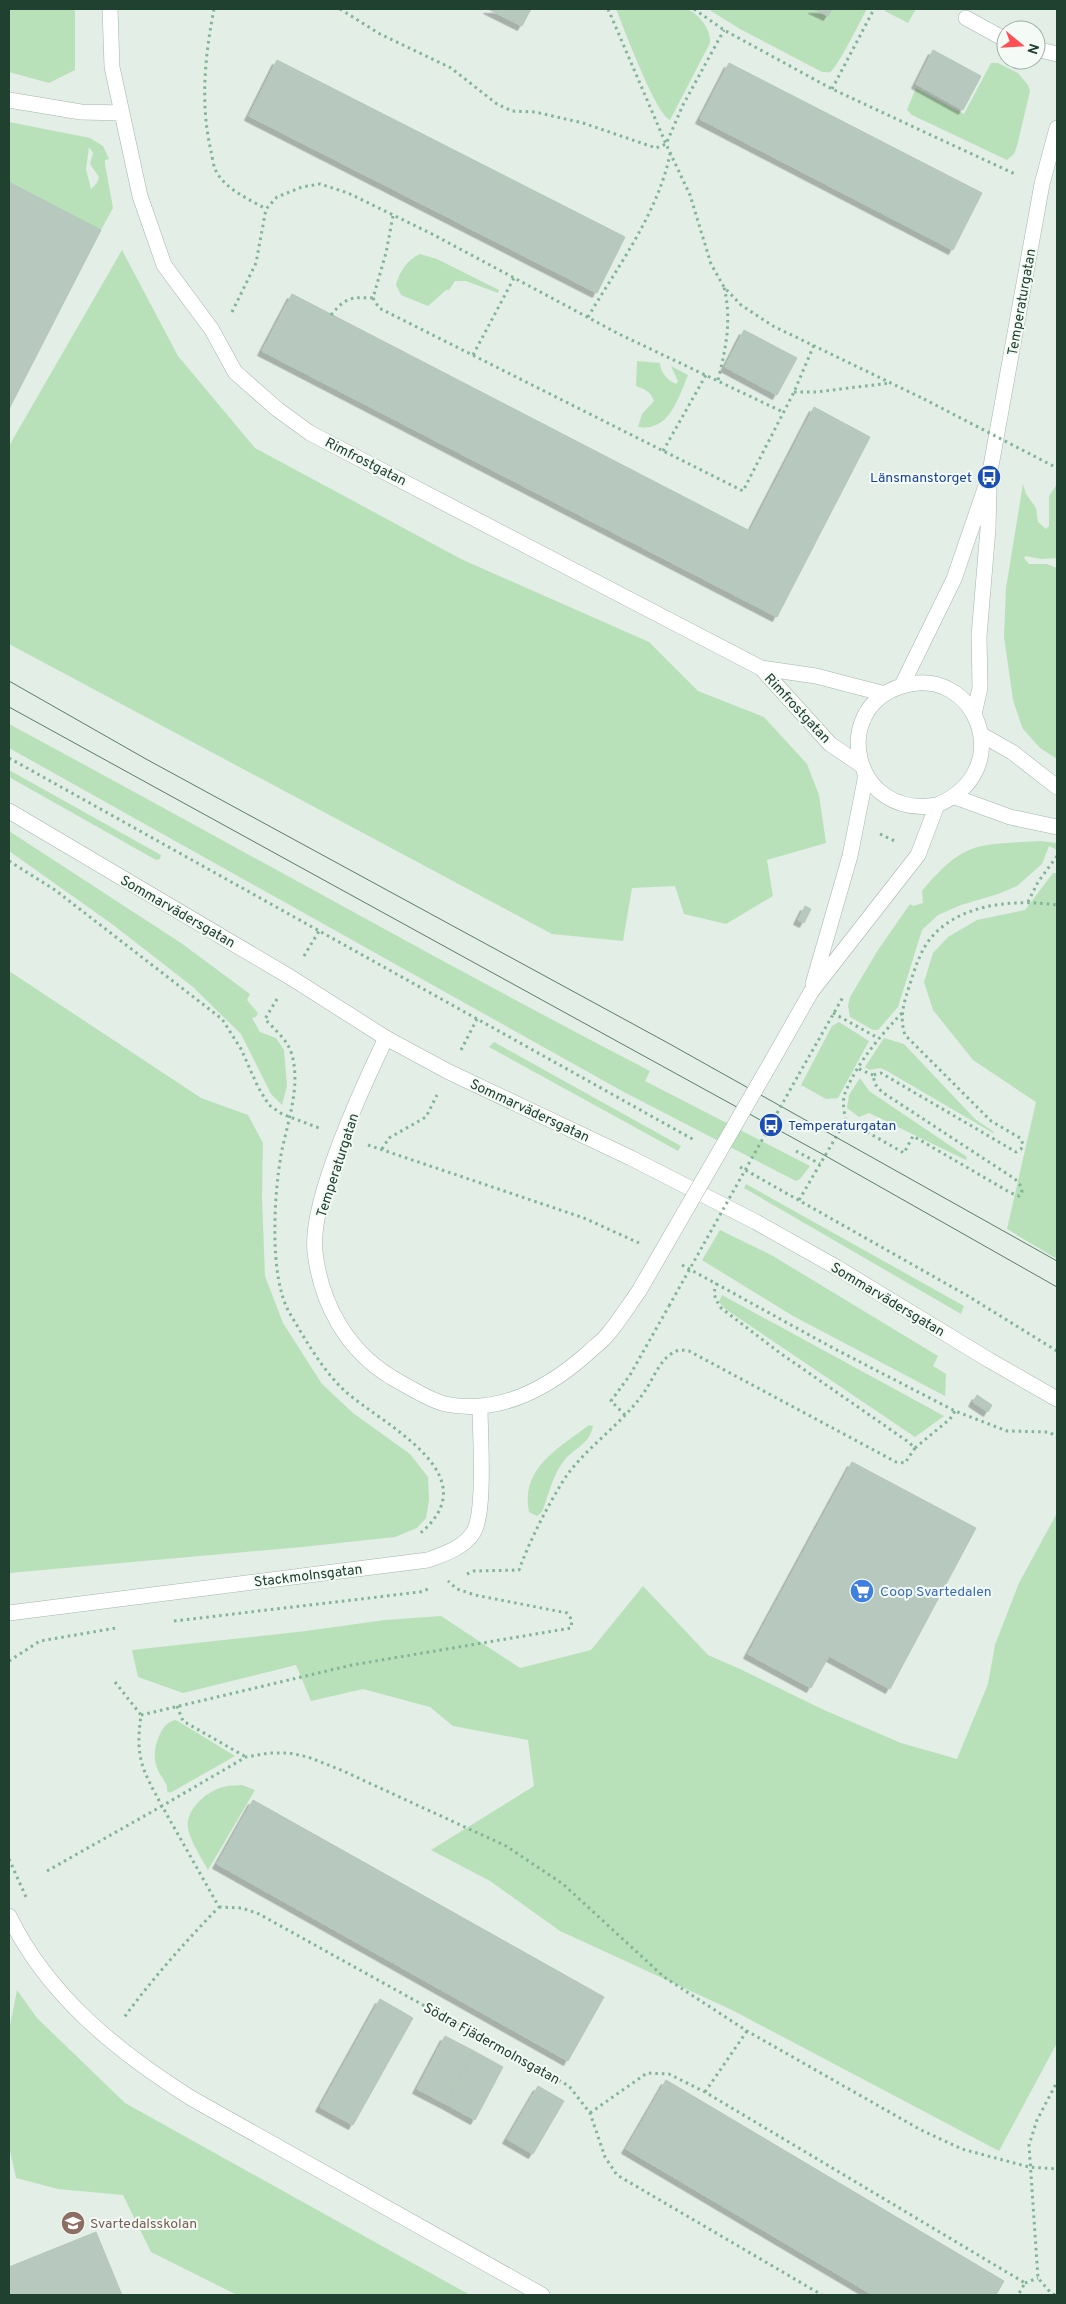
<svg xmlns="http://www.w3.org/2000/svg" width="1066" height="2304" font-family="Overpass,sans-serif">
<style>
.green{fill:#b9e1b9;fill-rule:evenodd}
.building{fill:#b7c9be;stroke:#b4c8ba;filter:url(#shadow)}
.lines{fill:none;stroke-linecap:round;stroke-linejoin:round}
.service-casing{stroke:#a4b7ab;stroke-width:16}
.minor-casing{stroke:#a4b7ab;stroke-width:16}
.tertiary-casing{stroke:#a4b7ab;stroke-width:16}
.path{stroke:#80b596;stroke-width:3;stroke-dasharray:2.5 4;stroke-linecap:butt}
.service{stroke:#fff;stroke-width:15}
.minor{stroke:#fff;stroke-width:15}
.tertiary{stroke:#fff;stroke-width:15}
.tram{stroke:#5b7d6a;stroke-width:1}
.minor-bridge-casing{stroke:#a4b7ab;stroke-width:16;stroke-linecap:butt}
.path-bridge{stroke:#80b596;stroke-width:3;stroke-dasharray:2.5 4;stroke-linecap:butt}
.minor-bridge{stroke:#fff;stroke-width:15}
.labels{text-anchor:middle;stroke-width:4;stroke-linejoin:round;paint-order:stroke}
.street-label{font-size:14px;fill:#20412f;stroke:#f4faf5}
.transit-label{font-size:14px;fill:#164399;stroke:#f4faf5;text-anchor:end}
.shop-label{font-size:14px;fill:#366cbe;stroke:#f4faf5;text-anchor:start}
.education-label{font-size:14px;fill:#785e54;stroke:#f4faf5;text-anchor:start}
</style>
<defs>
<filter id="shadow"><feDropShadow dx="-4.5" dy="4.5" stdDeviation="0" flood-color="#0004"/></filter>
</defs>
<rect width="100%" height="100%" fill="#e2eee6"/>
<!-- green -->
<path class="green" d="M9,9H75V70L49,83L9,72Z
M616,9C628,9 680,6 687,9C700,15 711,29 710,43L670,120C655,113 624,28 616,9Z
M708,9H813L828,16L832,9H867C861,19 837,69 830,72C827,73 825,72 822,72L740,29Z
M886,9H916L908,23L885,11Z
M991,63H998L1018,73L1028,85L1030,91L1017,146L1014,154L1007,160L912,115L907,110L916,88L964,114Z
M9,122L90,138L103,146L109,159L105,160V164L113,208L101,230L9,182ZM89,147L93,153L90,164L99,177L97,183L91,189L86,169Z
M122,250L178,356L255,448L461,559L649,642L698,691L764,717L807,764L819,795L826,843L767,860L773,896L726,924L684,914L675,886L632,888L623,941L552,934L9,644V446Z
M420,254L437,259L499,290L498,293L466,281H455L449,290H446L428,306L401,295L396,285C399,272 408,259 420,254Z
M637,361L660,363C660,372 668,381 676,384L678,381L671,366L688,375C678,398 670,432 638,427L642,414L654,401C651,392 645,389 636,386Z
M1023,484L1026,494L1036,508L1038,522L1046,529L1049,526V496L1057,484V558L1041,559L1026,556L1024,558L1029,564H1047L1057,568V759L1040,748L1023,729L1020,721L1013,700L1004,637L1006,588Z
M9,724C223,839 434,959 650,1071L645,1081L810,1166L800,1179L796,1181L622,1091L9,748Z
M9,770L161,855L160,859L156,860L9,777Z
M9,831L181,943L250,994L247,1000L258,1013L256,1017L252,1018L260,1032L276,1038L284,1050L287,1086L282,1105L271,1094L241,1034L193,987L112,924L9,851Z
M1040,841L1057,843V850L1049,846L1042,864L1017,886L998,894L961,905L938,915L922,930L898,1007L878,1030H873L850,1017L848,1006L850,997L878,950L910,904L913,906L923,903L922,891C965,840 977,845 1040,841Z
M1053,873H1057V1259L1007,1229L1036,1102L973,1060L933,1010L924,982L933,953L948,937L977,920L1025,910Z
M9,971L201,1098L248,1115L263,1143L262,1198L265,1276L283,1323L322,1384L353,1413L410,1454L428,1477L429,1500L426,1518L417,1528L395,1537L302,1547L9,1573Z
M839,1022L869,1041L838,1098L826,1099L801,1085L832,1026Z
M884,1038L904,1044L975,1119L994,1132L993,1133L887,1071L880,1068L870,1070L865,1067Z
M494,1042L681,1146L678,1151L489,1047Z
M860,1078L869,1091L967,1157L966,1160L869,1113L859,1117L847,1108L849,1095Z
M746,1184L964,1306L961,1314L744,1188Z
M720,1230L773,1256L938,1356L933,1366L946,1374L945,1396L793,1316L702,1260Z
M722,1295L944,1416L915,1437L724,1308L719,1302Z
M589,1425L593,1426C590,1443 577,1447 566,1458C553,1473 549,1494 542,1512L537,1516L529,1512C520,1468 559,1448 589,1425Z
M1057,1513V2043L999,2151L732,2010L560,1931L490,1881L431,1850L534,1786L528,1740L453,1726L430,1707L363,1689L311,1701L296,1665L183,1693L138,1677L132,1650L306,1631L385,1620L441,1616L520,1668L591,1650L643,1586L708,1655L740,1669L824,1710L901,1743L957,1759L988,1684L995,1645L1019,1583Z
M176,1720L235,1756L170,1793L167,1791C168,1785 165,1783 162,1777C152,1763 153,1747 161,1732C164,1726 169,1721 176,1720Z
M242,1785L255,1790L208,1870C201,1857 191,1843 188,1828C185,1810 207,1791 223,1787C229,1785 236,1786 242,1785Z
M17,1990L37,2018L125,2103L470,2295H237L151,2252L123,2195L58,2189L16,2178L9,2146V2031Z"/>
<!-- building -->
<path class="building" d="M488,9H531L522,26Z
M813,9H832L828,16Z
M933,50L981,76L963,110L916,84Z
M277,60L625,237L597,293L249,116Z
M729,63L982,193L953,250L700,119Z
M9,182L101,230L9,409Z
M292,294L750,531L814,407L870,437L777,617L262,351Z
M744,330L797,358L777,395L725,367Z
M805,906L811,909L804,923L798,920Z
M977,1395L992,1405L988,1412L973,1402Z
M852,1462L976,1528L890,1689L829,1656L811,1688L748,1654Z
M253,1800L604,1997L568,2061L217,1864Z
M380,1999L413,2018L353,2125L320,2107Z
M445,2036L474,2051L446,2104L417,2089Z
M474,2051L503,2067L475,2120L446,2104Z
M666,2080L1004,2281L996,2295H873L626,2149Z
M538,2086L564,2101L533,2154L507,2139Z
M96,2232L122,2295H9V2267Z"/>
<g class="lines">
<!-- service casing -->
<g class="service-casing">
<path id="service" d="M966,18L1006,40
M1036,49L1057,54"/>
</g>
<!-- minor casing -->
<g class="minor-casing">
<path id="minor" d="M110,9L112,67L140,196L164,265L212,330L235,372L277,409L310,433L761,668L816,676L885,694
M9,100L81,112L122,113
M761,668L830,744L861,765
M902,685L954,579L989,477L1042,184L1057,128
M974,714L980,688L979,636L988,529L989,490
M982,735L1012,752L1057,787
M955,797L1010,817L1057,827
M813,984L850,856L866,775
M386,1038C363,1086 309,1201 315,1252C321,1304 347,1350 391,1377C405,1385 429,1400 445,1404C500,1415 549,1388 589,1352C595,1346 603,1341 608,1334C619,1321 629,1305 639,1291
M773,1059L811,992L918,855L937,805C1019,771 976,663 902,686C829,708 852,820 937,805
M9,1613L428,1560C444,1554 463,1548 473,1533C486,1514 480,1433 480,1407
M9,1916C48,1996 118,2052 191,2098L542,2295"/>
</g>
<!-- tertiary casing -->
<g class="tertiary-casing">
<path id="tertiary" d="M9,811L290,977L386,1038L449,1072L631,1158L756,1222L836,1267L989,1360L1057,1399"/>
</g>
<!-- path -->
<path class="path" d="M214,9C205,55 200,104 211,151C212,156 213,164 215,169C224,189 249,199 266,209
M340,9L380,34L451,68L497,104L512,111L535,112L583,123L656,148L666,144L683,105L724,30
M608,9L666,144L690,195L711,264L724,287L741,305L773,326L924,399
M694,9L724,30L832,89L1017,175
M832,89L874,9
M393,216L386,253L373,298L379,308L743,491L794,392L814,345
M232,312L256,263L266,209L277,197L302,187L320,184L348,193L432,234L619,334L783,412
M331,315C346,297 351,297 373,298
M588,317C618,266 658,213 670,154
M473,355L514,278
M718,380C726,348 732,320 724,287
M794,392H816L890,383
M663,451L706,375
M9,758L696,1141
M880,834L897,842
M9,861L55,890L222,1019L241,1049L258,1087L269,1105L282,1114L319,1128
M1028,902L1038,882L1057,856
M304,956L319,931
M277,999L265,1019C275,1030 288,1040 292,1055C301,1088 287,1123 281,1155C274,1195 269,1276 289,1312C305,1339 322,1370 346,1392C385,1426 492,1476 418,1535
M833,1013L878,1038
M461,1050L477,1019
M859,1069L873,1075
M799,1074L843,997
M846,1120C844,1112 842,1101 845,1093C857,1063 880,1036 902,1013
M368,1145L584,1218L639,1243
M382,1149L389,1138L426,1117L437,1095
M796,1151L820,1164
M740,1167L968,1296L1057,1351
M799,1200L846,1120L904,1153L913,1136L1011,1193L1019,1196L1022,1192L1021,1186L1015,1179L882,1092L875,1084L873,1075L881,1073L1016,1152L1021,1149L1023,1144L1020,1138L991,1121L905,1035C899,1017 904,1002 910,984C915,968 920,952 930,939C959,903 1015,899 1057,905
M682,1265L833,1348L955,1411L1007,1431L1049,1432L1057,1437
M625,1415L611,1401L630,1375L669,1306
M915,1448L950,1419L955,1411
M467,1574L474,1571L519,1570C530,1540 546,1509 563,1481C585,1447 622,1425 645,1391C653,1379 659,1362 671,1354C677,1349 683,1350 689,1351L896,1462L905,1463L915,1448L907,1441L780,1353L721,1308C715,1298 712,1294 717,1283
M174,1621L420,1592L431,1588
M9,1661L40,1641L116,1628
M115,1682L141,1715C135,1758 142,1769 162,1806L246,1757L269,1753H289L308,1757L341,1770L506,1846L563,1884L664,1977L747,2031L921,2130L962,2149L1029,2167L1057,2169
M177,1706L183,1721L246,1757
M141,1715L352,1665L571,1628L572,1620L567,1613L475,1595L457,1589L448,1581
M9,1859L26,1897
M47,1871L162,1806L219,1907C185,1942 152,1979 123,2019
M219,1907L242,1908L259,1914L569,2086L590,2113L605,2157L617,2175L822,2295
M705,2092L747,2031
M590,2113L647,2073L669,2074L705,2092L1025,2283L1018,2295
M1025,2283L1038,2278
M1055,2295L1050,2292L1038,2278L1029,2145L1037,2120L1057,2082"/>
<!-- service -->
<use href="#service" class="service"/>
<!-- minor -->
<use href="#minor" class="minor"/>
<!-- tertiary -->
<use href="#tertiary" class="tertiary"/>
<!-- tram -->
<path class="tram" d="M9,681L146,759L668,1043L1057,1261
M9,707L824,1155L1057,1287"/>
<!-- minor-bridge casing -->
<g class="minor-bridge-casing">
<path id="minor-bridge" d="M639,1291L773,1059"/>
</g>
<!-- path-bridge -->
<path class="path-bridge" d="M924,399L1057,468
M669,1306L799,1074"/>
<!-- minor-bridge -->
<use href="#minor-bridge" class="minor-bridge"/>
</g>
<!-- icons -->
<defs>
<g id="bus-disc" transform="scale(1.25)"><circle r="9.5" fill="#1a4fb4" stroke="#f4faf5"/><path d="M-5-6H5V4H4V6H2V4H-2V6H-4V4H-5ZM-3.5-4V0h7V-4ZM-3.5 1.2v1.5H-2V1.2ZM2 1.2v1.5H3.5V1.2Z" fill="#fff"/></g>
<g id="supermarket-disc" transform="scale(1.25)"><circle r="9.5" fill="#3f7fe0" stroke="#f4faf5"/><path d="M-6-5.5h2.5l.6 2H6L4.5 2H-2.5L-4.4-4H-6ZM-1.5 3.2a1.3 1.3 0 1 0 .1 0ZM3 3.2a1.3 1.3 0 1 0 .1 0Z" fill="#fff"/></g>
<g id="school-disc" transform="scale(1.25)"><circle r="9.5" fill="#8d6e63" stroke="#f4faf5"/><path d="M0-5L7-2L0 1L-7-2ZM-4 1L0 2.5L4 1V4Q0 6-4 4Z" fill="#fff"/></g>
</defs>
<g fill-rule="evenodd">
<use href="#bus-disc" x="989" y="477"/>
<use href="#bus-disc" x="771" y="1125"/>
<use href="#supermarket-disc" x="862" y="1591"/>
<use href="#school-disc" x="73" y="2223"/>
</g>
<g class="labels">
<!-- street labels -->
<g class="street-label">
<text transform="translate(1021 302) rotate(-80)" y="5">Temperaturgatan</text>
<text transform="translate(366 461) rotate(27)" y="5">Rimfrostgatan</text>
<text transform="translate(798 708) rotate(47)" y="5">Rimfrostgatan</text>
<text transform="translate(178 911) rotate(30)" y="5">Sommarvädersgatan</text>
<text transform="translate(530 1110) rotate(25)" y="5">Sommarvädersgatan</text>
<text transform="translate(337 1165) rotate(-72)" y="5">Temperaturgatan</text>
<text transform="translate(888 1299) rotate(31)" y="5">Sommarvädersgatan</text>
<text transform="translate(308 1575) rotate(-7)" y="5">Stackmolnsgatan</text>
<text transform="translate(492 2043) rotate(29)" y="5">Södra Fjädermolnsgatan</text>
</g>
<!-- transit labels -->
<g class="transit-label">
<text x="972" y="482">Länsmanstorget</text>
<text x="788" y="1130" text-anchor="start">Temperaturgatan</text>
</g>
<!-- shop labels -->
<g class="shop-label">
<text x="880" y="1596">Coop Svartedalen</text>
</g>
<!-- education labels -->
<g class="education-label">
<text x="90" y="2228">Svartedalsskolan</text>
</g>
</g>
<!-- border -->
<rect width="1066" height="2304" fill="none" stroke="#20412f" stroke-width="20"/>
<!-- north arrow -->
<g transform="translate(1021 45) rotate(108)"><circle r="24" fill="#f4faf5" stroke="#9fb0a6"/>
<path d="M0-4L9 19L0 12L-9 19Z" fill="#ff4f54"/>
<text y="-8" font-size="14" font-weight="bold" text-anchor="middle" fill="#20412f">N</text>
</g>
</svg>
